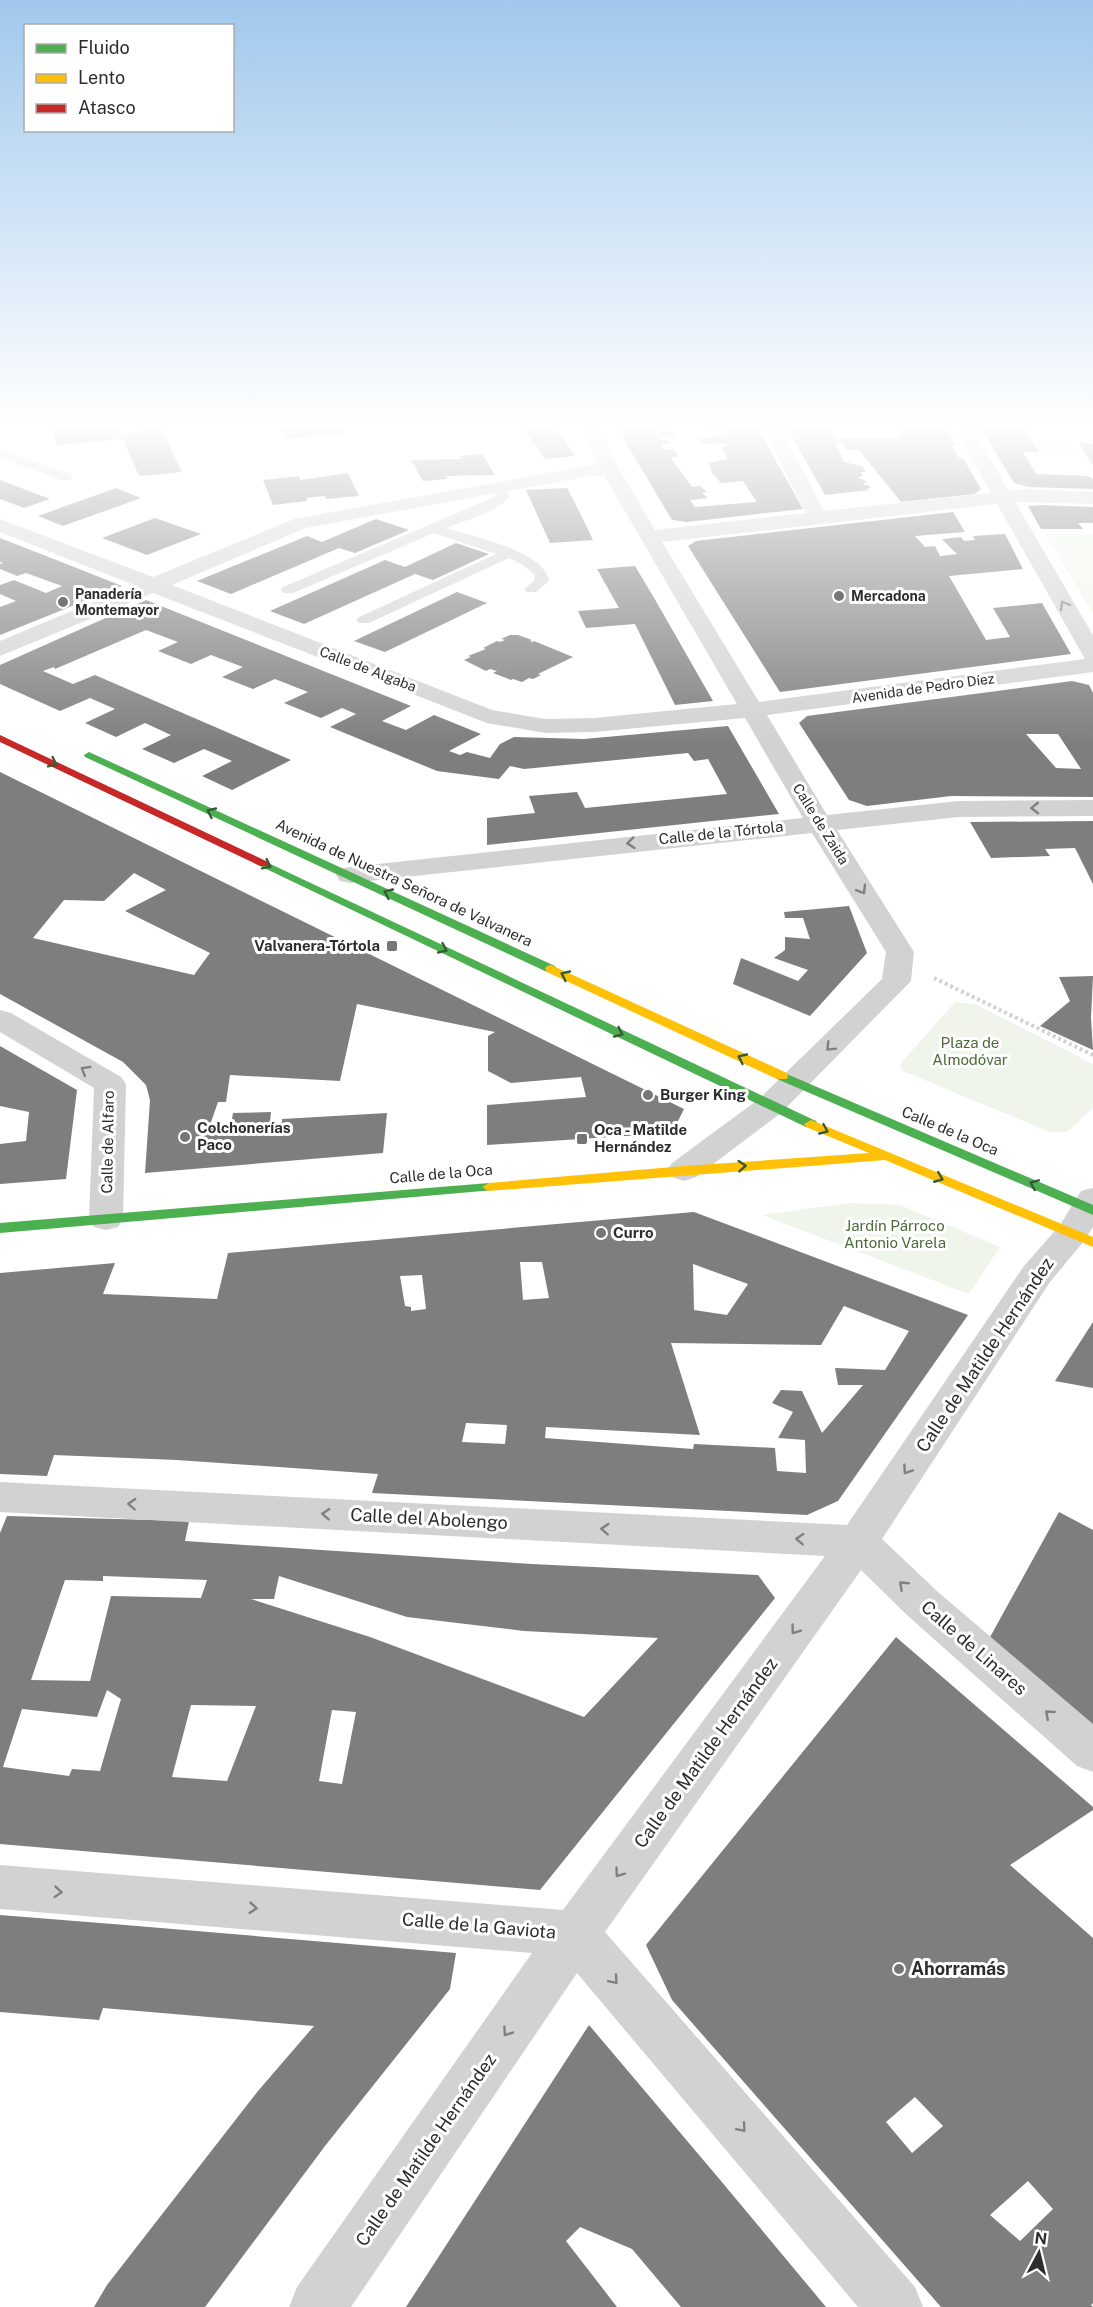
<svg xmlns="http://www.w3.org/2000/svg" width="1093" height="2307" font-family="'Public Sans',sans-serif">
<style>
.green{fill:#eff5ea}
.building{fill:#7e7e7e;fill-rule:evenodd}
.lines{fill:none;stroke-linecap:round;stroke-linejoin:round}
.path-far1{stroke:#d2d2d2;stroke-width:2;stroke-dasharray:1.5 1.5;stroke-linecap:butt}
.path{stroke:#d2d2d2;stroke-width:4;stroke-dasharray:3 3;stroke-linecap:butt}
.lane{fill:#d2d2d2;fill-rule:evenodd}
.street{fill:#d2d2d2;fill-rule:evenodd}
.fast{fill:#4caf50;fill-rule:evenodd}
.slow{fill:#ffc107;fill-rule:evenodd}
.jam{fill:#c62828;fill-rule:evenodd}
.oneway{stroke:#808080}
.oneway2{stroke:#385a39}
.poi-dot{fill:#767676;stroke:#fff;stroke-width:2}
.labels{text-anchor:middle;stroke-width:6;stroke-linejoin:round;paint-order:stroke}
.far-poi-label{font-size:14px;font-weight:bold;fill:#2d2d2d;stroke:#fff;text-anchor:start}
.far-street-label{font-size:14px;fill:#2d2d2d;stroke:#fff}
.street-label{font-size:15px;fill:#2d2d2d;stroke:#fff}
.poi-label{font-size:15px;font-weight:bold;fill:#2d2d2d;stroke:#fff;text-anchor:start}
.park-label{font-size:15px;fill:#4d6b38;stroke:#fff}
.near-street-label{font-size:18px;fill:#2d2d2d;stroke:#fff}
.near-poi-label{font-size:18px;font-weight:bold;fill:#2d2d2d;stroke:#fff;text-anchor:start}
</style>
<rect width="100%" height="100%" fill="#fff"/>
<!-- green -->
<path class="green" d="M1027,422H1059L1078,453H1046Z
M1045,534H1093V612H1092Z
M955,1002L977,1005L1093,1064V1108L1067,1132H1050L903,1071L900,1067L901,1063Z
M850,1203L900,1205L1000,1247L969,1294L762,1215Z"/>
<!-- building -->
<path class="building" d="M86,422H115L120,433L161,429L182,472L139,476L123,439L57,445L50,426Z
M290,422H339L345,433L286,439L281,428L293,427Z
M518,422H551L575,456L545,459Z
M617,422H679L656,425L658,432L673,431L676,436L660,438L662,441L668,440L670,444H661L664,450L673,449L678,457L671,458L692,487L700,486L707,492L702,493L708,498L690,500L695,507L757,502L743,481L721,483L712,473L709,463L727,459L722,447H727L725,443L701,444L698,438L727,436L724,431H709L705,424L754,422L803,509L687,522L672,520L626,443Z
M784,422H827L836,439L901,438L897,431H904L900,422H942L956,446H952L959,458H963L981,489L975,494L901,502L859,450H846L841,441H834L844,462L862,466L866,472H861L863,476L858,477L864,480L867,483H863L864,485H868L871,488H867L869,490L825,495Z
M977,422H1020L1039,452H1023L1036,474L1088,476L1093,479V489L1028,487L1014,483Z
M1079,443L1093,444V465L1085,453Z
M482,454L495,475L446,476L447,479L423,481L411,460L462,459L460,456Z
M348,473L359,496L326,499L325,496L306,498L307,501L273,505L263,480L299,476L300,480Z
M0,480L50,499L24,508L0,499Z
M116,488L141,498L63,526L38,516Z
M567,488L580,513L593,540L550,543L526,490Z
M1041,505L1093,507V523H1078L1083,529H1041L1028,506Z
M953,512L965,532L915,536L925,547L935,546L940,556L957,554L942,539L961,537L964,541L975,540L973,536L1005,534L1023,569L949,576L986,640L1010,637L993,608L1042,603L1071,654L780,692L688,546L696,541Z
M155,518L201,534L147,555L102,538Z
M376,519L409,530L355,553L339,548L231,594L197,581L307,536L322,542Z
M0,538L69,565L122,586L0,635V607L16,601L0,594V585L14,580L46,593L62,586L26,573L17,576L0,569V564L3,563L0,562Z
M456,543L489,554L433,580L415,574L304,624L270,611L385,560L405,567Z
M635,566L653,596L713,701L675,705L635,624L586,628L578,611L619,608L597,569Z
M457,592L487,603L385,652L354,641Z
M146,600L411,706L382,721L406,730L434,715L481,734L449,751L460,755L467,752L490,758L500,744L514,737L584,739L728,726L779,814L487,845V818L535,813L529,796L577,792L585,808L727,794L708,759L694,761L688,753L524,769L510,766L499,779L437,771L330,727L356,714L342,708L321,718L284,703L308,692L275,679L253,689L222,677L243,667L211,655L191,664L158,651L178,642L146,630L55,669L54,667L43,671L73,684L95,675L291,760L232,790L202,776L232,761L204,749L174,763L142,749L171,735L145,723L116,737L85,723L115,709L90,698L60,711L0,684V665Z
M510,635H518L532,640L530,642H532L534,641L573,657L538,674L541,675L533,679L529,678L522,682L513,679L511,680L493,673L497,671L490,669L486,671L464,660L471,657L468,656L486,649L483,648L497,641L500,642L505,640L501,639Z
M1072,681L1089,685L1093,693V797L951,796L867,806L849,800L799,723L807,716ZM1026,734H1058L1081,769L1056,768Z
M0,772L684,1109L672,1133L487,1145V1105L586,1097L581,1077L511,1083L488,1071V1036L495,1032L357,1004L340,1081L230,1075L226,1102H218L210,1125H231L233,1113L271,1112L270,1123L282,1122V1119L387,1113L383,1153L145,1173L150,1100L146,1085L123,1062L0,994ZM134,873L166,890L125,911L210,953L194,975L33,938L64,900L104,901Z
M1093,821V884L1075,848L1045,849L1050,856L991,858L970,822Z
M849,906L867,953L810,1016L733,984L741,958L798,981L808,970L774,958L785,950V937L810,939L803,918H785L784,912Z
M1093,976L1091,1018L1093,1050L1040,1026L1070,1001L1059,977Z
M0,1046L77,1090L66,1179L0,1184V1144L26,1141L29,1112L0,1106Z
M694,1212L968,1315L838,1501L807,1515L372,1493L378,1474L177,1460L54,1455L47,1476L0,1474V1273L115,1263L103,1294L217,1299L228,1253ZM520,1262H542L549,1298L523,1300ZM693,1264L748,1284L727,1315L694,1310ZM422,1275L426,1309L411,1311V1307L405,1306L400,1276ZM844,1306L909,1331L885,1370L835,1368L838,1385H863L822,1433L802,1391L781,1390L772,1403L793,1412L778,1438L805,1440L806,1473L777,1471L775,1448L694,1444L693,1449L545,1438L546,1427L700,1435L671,1343L821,1345ZM466,1423L507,1425L505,1444L462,1442Z
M1093,1322V1388L1055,1381Z
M1059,1512L1093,1530V1741L984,1648Z
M7,1516L189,1521L185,1541L532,1564L758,1575L775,1598L540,1890L0,1844V1533ZM103,1576L207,1580L201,1598L111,1596L90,1681L31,1680L65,1580L103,1581ZM279,1576L407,1617L524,1631L658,1638L584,1717L370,1637L251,1599H220H274ZM107,1690L121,1699L100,1771L72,1769L69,1776L3,1767L22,1709L97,1717ZM191,1705L256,1706L227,1781L172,1777ZM332,1710L356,1712L342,1784L319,1781Z
M896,1637L1093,1807V1810L1010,1865L1093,1938V2303L1091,2305L1093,2307H941L672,2000L646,1945ZM915,2097L943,2126L912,2153L886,2122ZM1028,2181L1053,2209L1020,2241L990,2215Z
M0,1915L125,1925L456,1953L450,1989L325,2146L205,2307H94L107,2285L258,2091L314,2026L103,2008L99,2020L0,2012Z
M589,2025L716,2175L826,2307H681L632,2249L580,2227L566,2241L617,2307H406Z"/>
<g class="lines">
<!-- path-far1 -->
<path class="path-far1" d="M9,429L24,422"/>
<!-- path -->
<path class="path" d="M934,978L1093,1055"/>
<!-- lane -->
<path class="lane" d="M0,450L71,474L73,477L71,480H61L0,458Z
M496,482L501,483L510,496C496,513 465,520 446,528C471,536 545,551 549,581L536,592H526L524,589L535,580L534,574L523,565L509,558L369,623H359L356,620L359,617L496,554L434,533L293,593H283L281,590L283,587L490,499L496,495L489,486Z"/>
<!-- street -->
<path class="street" d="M580,422H598L619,469L655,530L806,513L760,422H778L824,511L991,493L951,422H969L1009,491L1023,489L1093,492V504L1015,502L1093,635V672L767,715L827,815L959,801L1093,800V816L959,817L837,830L914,952L911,981L781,1113L696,1177L684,1181L672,1177L667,1170L672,1163L759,1099L882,979L886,952L812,833L350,883L340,881L336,875L340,869L350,867L803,818L745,718L594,732L545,733L487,723L153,593L0,656V641L134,585L0,532V519L153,577L294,519L598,464ZM604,475L737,704L594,718L545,719L492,710L172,585L306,528L584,477ZM997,504L1085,659L759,702L662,542Z
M0,1010L11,1013L121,1077L126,1084L123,1219L118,1227L106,1230L94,1227L89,1219L94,1088L0,1032Z
M1093,1188V1227L1084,1241L1050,1282L882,1539L938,1592L1093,1724V1772L1077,1766L908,1616L861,1570L605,1932L915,2287L923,2307H858L577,1973L351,2307H289L297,2287L532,1953L0,1909V1865L563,1910L825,1556L0,1512V1482L847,1525L1024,1266L1060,1225L1081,1191Z"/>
<!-- fast -->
<path class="fast" d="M89,752L555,966L557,969L555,972H547L85,757L84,755Z
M264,861L816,1121L818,1124L816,1127H806L260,866V862Z
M782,1072L1093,1205V1215L777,1079L776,1076Z
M489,1183L496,1187L494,1190L0,1233V1223Z"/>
<!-- slow -->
<path class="slow" d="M551,965L787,1073L788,1076L787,1079H777L547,972L545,969L547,966Z
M811,1120L1093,1237V1247L885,1160L489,1191L482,1187L489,1183L684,1166L869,1153L806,1127L804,1124Z"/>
<!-- jam -->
<path class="jam" d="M0,735L268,862L270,864L268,866H260L0,742Z"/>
</g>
<!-- one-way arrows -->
<defs><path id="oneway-chevron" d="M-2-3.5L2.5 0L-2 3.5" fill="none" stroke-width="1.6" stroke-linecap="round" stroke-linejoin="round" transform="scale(1.5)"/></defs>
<g class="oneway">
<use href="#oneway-chevron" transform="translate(1064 605) rotate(-120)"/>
<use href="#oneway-chevron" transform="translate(1035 808) rotate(179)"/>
<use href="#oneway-chevron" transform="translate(631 843) rotate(174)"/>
<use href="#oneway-chevron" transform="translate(862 890) rotate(59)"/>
<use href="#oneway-chevron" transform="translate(830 1047) rotate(135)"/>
<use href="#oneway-chevron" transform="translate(85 1070) rotate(-149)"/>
<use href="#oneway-chevron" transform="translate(907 1470) rotate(124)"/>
<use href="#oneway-chevron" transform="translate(132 1504) rotate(-177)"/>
<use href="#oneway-chevron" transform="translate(326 1514) rotate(-177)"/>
<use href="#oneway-chevron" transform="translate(605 1529) rotate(-177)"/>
<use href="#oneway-chevron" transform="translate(800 1539) rotate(-177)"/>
<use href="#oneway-chevron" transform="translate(903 1585) rotate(-137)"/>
<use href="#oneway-chevron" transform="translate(795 1630) rotate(126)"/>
<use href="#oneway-chevron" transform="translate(1049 1714) rotate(-139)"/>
<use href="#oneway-chevron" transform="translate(619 1873) rotate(126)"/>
<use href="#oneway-chevron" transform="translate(58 1892) rotate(5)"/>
<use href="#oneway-chevron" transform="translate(253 1908) rotate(5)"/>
<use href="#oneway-chevron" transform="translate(614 1980) rotate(49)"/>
<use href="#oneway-chevron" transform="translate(507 2032) rotate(125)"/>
<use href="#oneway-chevron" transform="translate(742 2128) rotate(49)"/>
</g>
<g class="oneway2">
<use href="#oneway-chevron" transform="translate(53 763) rotate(26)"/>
<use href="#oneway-chevron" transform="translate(211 812) rotate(-155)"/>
<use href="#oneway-chevron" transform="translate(267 865) rotate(26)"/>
<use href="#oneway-chevron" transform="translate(388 893) rotate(-155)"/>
<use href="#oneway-chevron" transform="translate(443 949) rotate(25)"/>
<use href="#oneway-chevron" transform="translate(565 975) rotate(-155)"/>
<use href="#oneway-chevron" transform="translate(619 1033) rotate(25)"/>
<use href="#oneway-chevron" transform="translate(742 1058) rotate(-155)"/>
<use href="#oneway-chevron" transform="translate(824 1130) rotate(24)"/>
<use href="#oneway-chevron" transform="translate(742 1166) rotate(-4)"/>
<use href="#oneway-chevron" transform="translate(939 1178) rotate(22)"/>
<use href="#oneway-chevron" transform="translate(1034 1184) rotate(-157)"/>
</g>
<!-- sky -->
<linearGradient id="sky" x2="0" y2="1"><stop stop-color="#a0c8ec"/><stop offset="0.57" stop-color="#fff"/><stop offset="1" stop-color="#fff" stop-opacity="0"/></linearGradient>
<rect width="1093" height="745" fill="url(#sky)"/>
<!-- markers -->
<g class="poi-dot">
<circle cx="839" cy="596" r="6"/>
<circle cx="63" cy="602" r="6"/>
<rect x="386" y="940" width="12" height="12" rx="3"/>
<circle cx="648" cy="1095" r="6"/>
<circle cx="185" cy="1137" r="6"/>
<rect x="576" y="1133" width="12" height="12" rx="3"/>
<circle cx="601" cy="1233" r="6"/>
<circle cx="899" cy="1969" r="6"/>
</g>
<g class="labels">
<!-- far-poi labels -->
<g class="far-poi-label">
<text x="75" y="599">Panadería<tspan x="75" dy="16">Montemayor</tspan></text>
<text x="851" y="601">Mercadona</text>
</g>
<!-- far-street labels -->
<g class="far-street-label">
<text transform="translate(368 669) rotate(21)" y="5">Calle de Algaba</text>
<text transform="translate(923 688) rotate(-8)" y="5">Avenida de Pedro Díez</text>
<text transform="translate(821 824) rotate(58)" y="5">Calle de Zaida</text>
</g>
<!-- street labels -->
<g class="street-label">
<text transform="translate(721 833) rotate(-6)" y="5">Calle de la Tórtola</text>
<text transform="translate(404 883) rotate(25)" y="5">Avenida de Nuestra Señora de Valvanera</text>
<text transform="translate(950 1131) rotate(23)" y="5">Calle de la Oca</text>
<text transform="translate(108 1142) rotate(-89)" y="5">Calle de Alfaro</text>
<text transform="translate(441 1174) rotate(-5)" y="5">Calle de la Oca</text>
</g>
<!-- poi labels -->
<g class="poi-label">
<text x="380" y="951" text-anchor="end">Valvanera-Tórtola</text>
<text x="660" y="1100">Burger King</text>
<text x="197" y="1133">Colchonerías<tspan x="197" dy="17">Paco</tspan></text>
<text x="594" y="1135">Oca - Matilde<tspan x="594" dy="17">Hernández</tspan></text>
<text x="613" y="1238">Curro</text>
</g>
<!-- park labels -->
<g class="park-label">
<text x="970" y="1048">Plaza de<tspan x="970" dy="17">Almodóvar</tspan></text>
<text x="895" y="1231">Jardín Párroco<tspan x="895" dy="17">Antonio Varela</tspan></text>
</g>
<!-- near-street labels -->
<g class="near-street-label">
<text transform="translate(985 1355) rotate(-56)" y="6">Calle de Matilde Hernández</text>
<text transform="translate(429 1519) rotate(3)" y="6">Calle del Abolengo</text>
<text transform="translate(974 1648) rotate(41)" y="6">Calle de Linares</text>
<text transform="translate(706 1753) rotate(-54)" y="6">Calle de Matilde Hernández</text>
<text transform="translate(479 1926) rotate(5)" y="6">Calle de la Gaviota</text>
<text transform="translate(426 2150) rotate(-55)" y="6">Calle de Matilde Hernández</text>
</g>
<!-- near-poi labels -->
<g class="near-poi-label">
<text x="911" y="1975">Ahorramás</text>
</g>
</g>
<!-- legend -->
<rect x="24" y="24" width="210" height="108" fill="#ffffff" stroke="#ababab" stroke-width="1.5"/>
<rect x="36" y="44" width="30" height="9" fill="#4caf50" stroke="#ababab" stroke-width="1.5"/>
<text x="78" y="54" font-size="18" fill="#2d2d2d">Fluido</text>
<rect x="36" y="74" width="30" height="9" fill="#ffc107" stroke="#ababab" stroke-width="1.5"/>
<text x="78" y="84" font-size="18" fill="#2d2d2d">Lento</text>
<rect x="36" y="104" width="30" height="9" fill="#c62828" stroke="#ababab" stroke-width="1.5"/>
<text x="78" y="114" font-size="18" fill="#2d2d2d">Atasco</text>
<!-- north arrow -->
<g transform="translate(1039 2253) rotate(7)" stroke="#ffffff" stroke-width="4.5" paint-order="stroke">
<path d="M0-4.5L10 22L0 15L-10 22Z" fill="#2d2d2d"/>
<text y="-9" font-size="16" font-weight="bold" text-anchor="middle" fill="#2d2d2d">N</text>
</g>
</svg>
